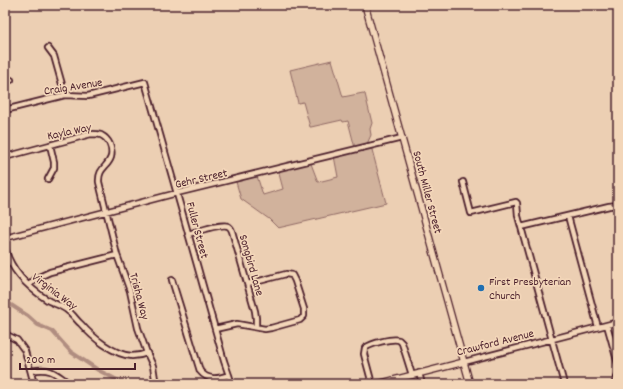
<svg xmlns="http://www.w3.org/2000/svg" width="623" height="389" font-family="Dekko,sans-serif">
<style>
.green{fill:#d1b29c;stroke:#8e6864}
.lines{fill:none;stroke-linecap:round;stroke-linejoin:round}
.canal{stroke:#b08d80;stroke-width:4}
.minor-casing{stroke:#4a1f2b;stroke-width:8}
.tertiary-casing{stroke:#4a1f2b;stroke-width:8}
.minor{stroke:#f3d6b9;stroke-width:4.5}
.tertiary{stroke:#f3d6b9;stroke-width:5.5}
.poi-dot{fill:#1f6fb2;stroke:#f3d6b9;stroke-width:1.5}
.labels{text-anchor:middle;stroke-width:3.5;stroke-linejoin:round;paint-order:stroke}
.street-label{font-size:12px;fill:#4a1f2b;stroke:#f3d6b9}
.poi-label{font-size:12px;fill:#4a1f2b;stroke:#f3d6b9;text-anchor:start}
</style>
<rect width="100%" height="100%" fill="#eccfb3"/>
<filter id="ink" filterUnits="userSpaceOnUse"><feTurbulence type="fractalNoise" baseFrequency=".025" numOctaves="2"/><feDisplacementMap in="SourceGraphic" scale="8" xChannelSelector="R" yChannelSelector="G"/><feConvolveMatrix kernelMatrix="1 2 1 2 8 2 1 2 1" color-interpolation-filters="sRGB"/></filter>
<g filter="url(#ink)">
<!-- green -->
<path class="green" d="M332,60L343,97L363,93L365,94L372,123L370,129L371,135L367,144L355,148L348,121L343,122L342,120L311,127H310L303,102L298,103L290,70Z
M371,146L386,203L278,228L269,219L241,199L236,182L257,176L263,195L283,189L278,170L310,161L318,182L338,177L334,156Z"/>
<g class="lines">
<!-- canal -->
<path class="canal" d="M5,300L8,303L28,316L38,325L52,331L71,352L98,370L125,384"/>
<!-- minor casing -->
<g class="minor-casing">
<path id="minor" d="M48,48L54,56L65,95
M5,78L11,80
M5,110L65,95L88,96L145,82L181,208L224,361L232,384
M5,157L91,134C94,134 98,134 101,135C109,139 113,148 111,157C108,167 98,168 99,182L117,255L130,291L138,328L147,353L153,366L155,379V384
M48,179L54,168V162L50,145
M463,182L471,213L516,202L517,203L518,216L564,384
M568,216L598,327
M521,227L609,206L618,205
M188,234C196,232 221,223 228,226C230,227 231,228 232,231L255,311L256,318V327
M5,238L177,193L402,138
M5,248C11,271 30,289 49,301C55,304 63,306 68,311C73,314 76,320 81,324C92,337 114,355 132,356C137,356 142,355 147,353
M172,280L200,371C208,381 218,379 229,375
M29,285L37,278L50,272L117,255
M607,325L618,364
M215,329L237,324L265,329L271,328L300,320L304,316V309L295,281L292,275L286,274L248,284
M5,334L17,340L25,351L34,384
M464,362L618,322
M31,371C51,367 55,373 70,384
M419,373L422,384
M372,384L365,358L364,354L365,348C372,343 392,338 399,340L402,343L412,375
M614,384L618,376"/>
</g>
<!-- tertiary casing -->
<g class="tertiary-casing">
<path id="tertiary" d="M365,5L470,384
M378,384L464,362"/>
</g>
<!-- minor -->
<use href="#minor" class="minor"/>
<!-- tertiary -->
<use href="#tertiary" class="tertiary"/>
</g>
</g>
<!-- markers -->
<circle class="poi-dot" cx="481" cy="288" r="4"/>
<g class="labels">
<!-- street labels -->
<g class="street-label">
<text transform="translate(73 86) rotate(-9)" y="4">Craig Avenue</text>
<text transform="translate(69 131) rotate(-12)" y="4">Kayla Way</text>
<text transform="translate(201 178) rotate(-13)" y="4">Gehr Street</text>
<text transform="translate(428 192) rotate(75)" y="4">South Miller Street</text>
<text transform="translate(198 230) rotate(75)" y="4">Fuller Street</text>
<text transform="translate(252 265) rotate(74)" y="4">Songbird Lane</text>
<text transform="translate(55 291) rotate(37)" y="4">Virginia Way</text>
<text transform="translate(140 296) rotate(75)" y="4">Trisha Way</text>
<text transform="translate(495 342) rotate(-14)" y="4">Crawford Avenue</text>
</g>
<!-- poi labels -->
<g class="poi-label">
<text x="489" y="285">First Presbyterian<tspan x="489" dy="14">Church</tspan></text>
</g>
</g>
<!-- margin -->
<rect width="623" height="389" fill="none" stroke="#f3d6b9" stroke-width="20"/>
<rect x="10" y="10" width="603" height="369" fill="none" stroke="#4a1f2b" stroke-width="1.5" filter="url(#ink)"/>
<!-- scale -->
<path d="M20 363v6h115v-6" fill="none" stroke="#4a1f2b" stroke-width="2"/>
<text x="26" y="363" font-size="12" fill="#4a1f2b" stroke="#f3d6b9" stroke-width="3" paint-order="stroke">200 m</text>
</svg>
